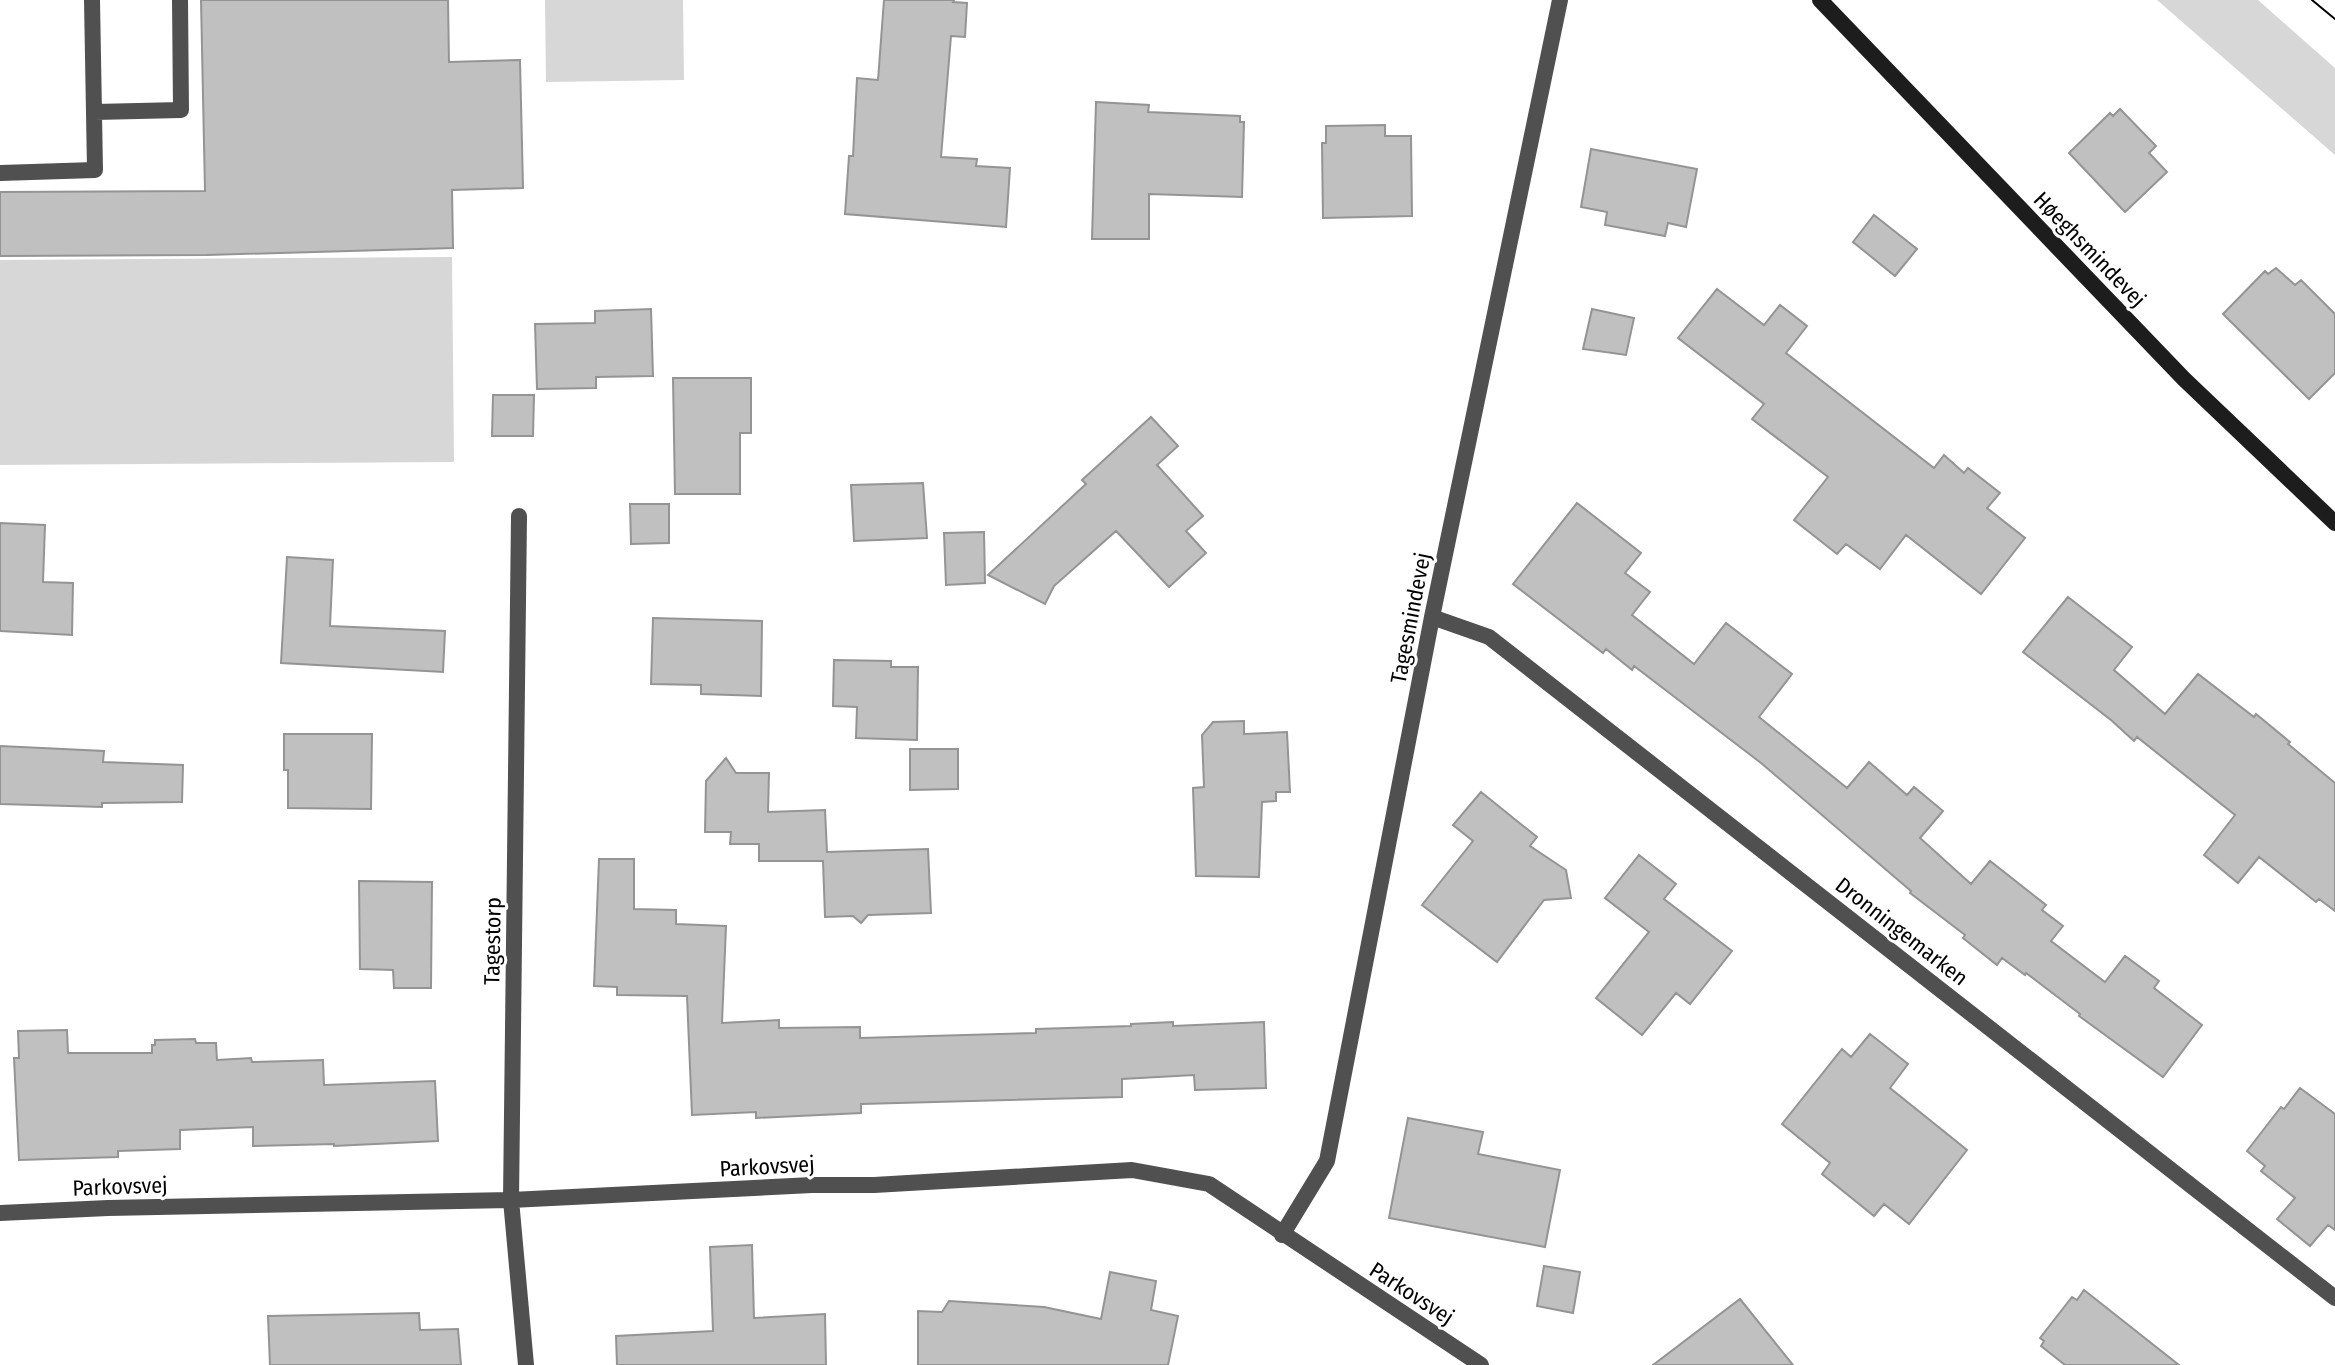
<svg xmlns="http://www.w3.org/2000/svg" width="2335" height="1365" font-family="'Fira Sans Condensed',sans-serif">
<style>
.green{fill:#d7d7d7}
.building{fill:#c0c0c0;stroke:#949494;stroke-width:2}
.lines{fill:none;stroke-linecap:round;stroke-linejoin:round}
.lane{stroke:#505050;stroke-width:16}
.street{stroke:#505050;stroke-width:16}
.secondary{stroke:#1d1d1d;stroke-width:16}
.tram{stroke:#000;stroke-width:2}
.labels{text-anchor:middle;stroke-width:6;stroke-linejoin:round;paint-order:stroke}
.street-label{font-size:22px;fill:#000;stroke:#fff}
</style>
<rect width="100%" height="100%" fill="#fff"/>
<!-- green -->
<path class="green" d="M545,0H683L684,80L546,82Z
M2157,0H2258L2335,68V155Z
M452,257L454,462L0,465V260Z"/>
<!-- building -->
<path class="building" d="M201,0H448L449,62L520,60L523,188L452,190L453,248L207,255L0,256V192L205,191Z
M884,0H954L953,2L967,3L965,37L951,36L941,157L977,159L976,166L1010,168L1006,227L845,214L849,156H853L857,78L878,80Z
M1096,102L1149,105L1148,112L1240,116V122H1244L1242,197L1149,194V239H1092Z
M2120,109L2156,146L2149,153L2167,172L2125,212L2069,153L2110,113L2113,116Z
M1385,125V136H1411L1412,216L1323,218L1322,143H1326V126Z
M1591,149L1697,169L1686,227L1668,223L1665,236L1605,225L1607,212L1581,207Z
M1874,215L1917,249L1895,276L1853,242Z
M2276,268L2295,285L2301,280L2335,314V373L2309,399L2223,314L2265,271L2268,274Z
M1717,289L1764,325L1780,305L1807,326L1786,353L1934,468L1944,455L1964,473L1968,468L2000,493L1987,508L2025,538L1981,594L1906,535L1880,569L1846,544L1837,554L1794,520L1828,477L1752,419L1764,404L1678,338Z
M651,309L653,376L596,377V388L537,389L535,324L595,323V311Z
M1592,309L1634,318L1626,355L1583,349Z
M673,378H751V433H740V494H675Z
M493,395H534L533,436H492Z
M1151,417L1178,446L1157,465L1203,516L1186,531L1206,553L1169,587L1116,531L1054,586L1045,604L988,575L1086,484L1082,480Z
M923,483L927,538L854,541L851,485Z
M1577,503L1641,553L1625,573L1650,592L1632,615L1694,664L1726,623L1792,674L1759,717L1847,788L1869,762L1907,795L1914,787L1943,811L1920,838L1971,884L1990,861L2046,905L2042,910L2063,926L2051,941L2105,982L2125,956L2159,981L2154,988L2202,1025L2163,1077L2079,1016L2080,1014L2026,973L2025,975L2002,958L1997,965L1963,938L1965,935L1910,893L1911,891L1761,763L1634,666L1632,670L1606,649L1603,653L1513,584Z
M630,504H669V543L631,544Z
M0,523L45,525L43,582L73,583L72,635L0,631Z
M984,532L985,583L946,585L944,533Z
M287,557L333,560L330,626L445,631L443,672L281,663Z
M2068,597L2132,647L2114,670L2165,714L2198,674L2254,717L2256,714L2290,742L2288,744L2335,783V911L2319,899L2316,902L2259,857L2238,883L2204,855L2235,815L2137,737L2134,741L2111,720L2023,652Z
M653,618L762,621L761,696L701,694V685L651,684Z
M834,660L891,661V667H918L917,740L856,738L857,707L833,706Z
M1244,721V734L1287,732L1290,792H1276V801L1262,802L1259,877L1196,876L1193,788L1204,787L1202,735L1213,722Z
M284,734H372L371,809L288,808V770H284Z
M0,746L104,751L103,762L183,765L182,802L102,803V807L0,804Z
M910,749H958V789L910,790Z
M726,758L736,773H769L768,812L825,810L827,852L928,849L931,913L868,915L861,923L853,916L825,917L823,861H759V844H730L731,832H705L706,781Z
M1481,792L1537,837L1530,846L1566,870L1571,898L1544,900L1497,962L1422,905L1473,841L1453,825Z
M1639,855L1676,884L1664,899L1732,951L1690,1004L1676,993L1642,1035L1596,998L1649,932L1605,898Z
M599,859H634V909L676,910V924L726,926L722,1023L779,1020V1028L860,1027V1038L1036,1033V1029L1131,1026V1024L1173,1022V1026L1264,1022L1266,1088L1195,1090L1194,1075L1122,1079V1097L861,1104V1113L756,1118V1112L692,1115L687,996L617,995V987L594,986Z
M359,881L432,882L431,988H394L393,970L360,969Z
M67,1030L68,1053H152V1045H155V1040L195,1039L196,1043H216L217,1060L251,1058L252,1062L323,1060L324,1085L435,1081L438,1141L334,1146V1144L253,1146V1127L180,1130V1149L118,1151V1157L19,1160L14,1058H19L18,1031Z
M1870,1034L1908,1064L1890,1088L1967,1150L1909,1224L1884,1204L1874,1216L1822,1174L1830,1163L1782,1124L1842,1049L1851,1057Z
M2300,1088L2335,1114V1230L2328,1225L2310,1246L2277,1219L2295,1198L2261,1171L2265,1166L2247,1151L2281,1107L2284,1109Z
M1408,1118L1483,1132L1478,1154L1560,1170L1545,1247L1389,1218Z
M752,1245L754,1318L825,1314L826,1365H617L616,1336L713,1331L710,1247Z
M1544,1266L1580,1272L1573,1313L1537,1306Z
M1110,1272L1156,1281L1151,1310L1178,1316L1168,1365H918V1311L942,1312L949,1301L1044,1307L1101,1319Z
M2084,1290L2179,1365H2065L2041,1346L2044,1341L2040,1338L2072,1297L2077,1300Z
M1740,1299L1793,1365H1653Z
M419,1313L420,1330L458,1329L461,1365H270L268,1316Z"/>
<g class="lines">
<!-- lane -->
<path class="lane" d="M95,112L181,110L180,0
M0,173L95,170L92,0"/>
<!-- street -->
<path class="street" d="M519,516L511,1200L526,1365
M1432,617L1489,637L2335,1298
M0,1213L108,1208L511,1200L812,1185H874L1132,1170L1209,1184L1481,1365
M1282,1235L1327,1161L1432,617L1560,0"/>
<!-- secondary -->
<path class="secondary" d="M1820,0L2184,379L2335,523"/>
<!-- tram -->
<path class="tram" d="M2312,0L2335,19"/>
</g>
<g class="labels">
<!-- street labels -->
<g class="street-label">
<text transform="translate(2090 249) rotate(46)" y="8">Høeghsmindevej</text>
<text transform="translate(1410 618) rotate(-79)" y="8">Tagesmindevej</text>
<text transform="translate(1902 931) rotate(38)" y="8">Dronningemarken</text>
<text transform="translate(492 941) rotate(-89)" y="8">Tagestorp</text>
<text transform="translate(767 1166) rotate(-3)" y="8">Parkovsvej</text>
<text transform="translate(120 1186) rotate(-2)" y="8">Parkovsvej</text>
<text transform="translate(1412 1293) rotate(33)" y="8">Parkovsvej</text>
</g>
</g>
</svg>
